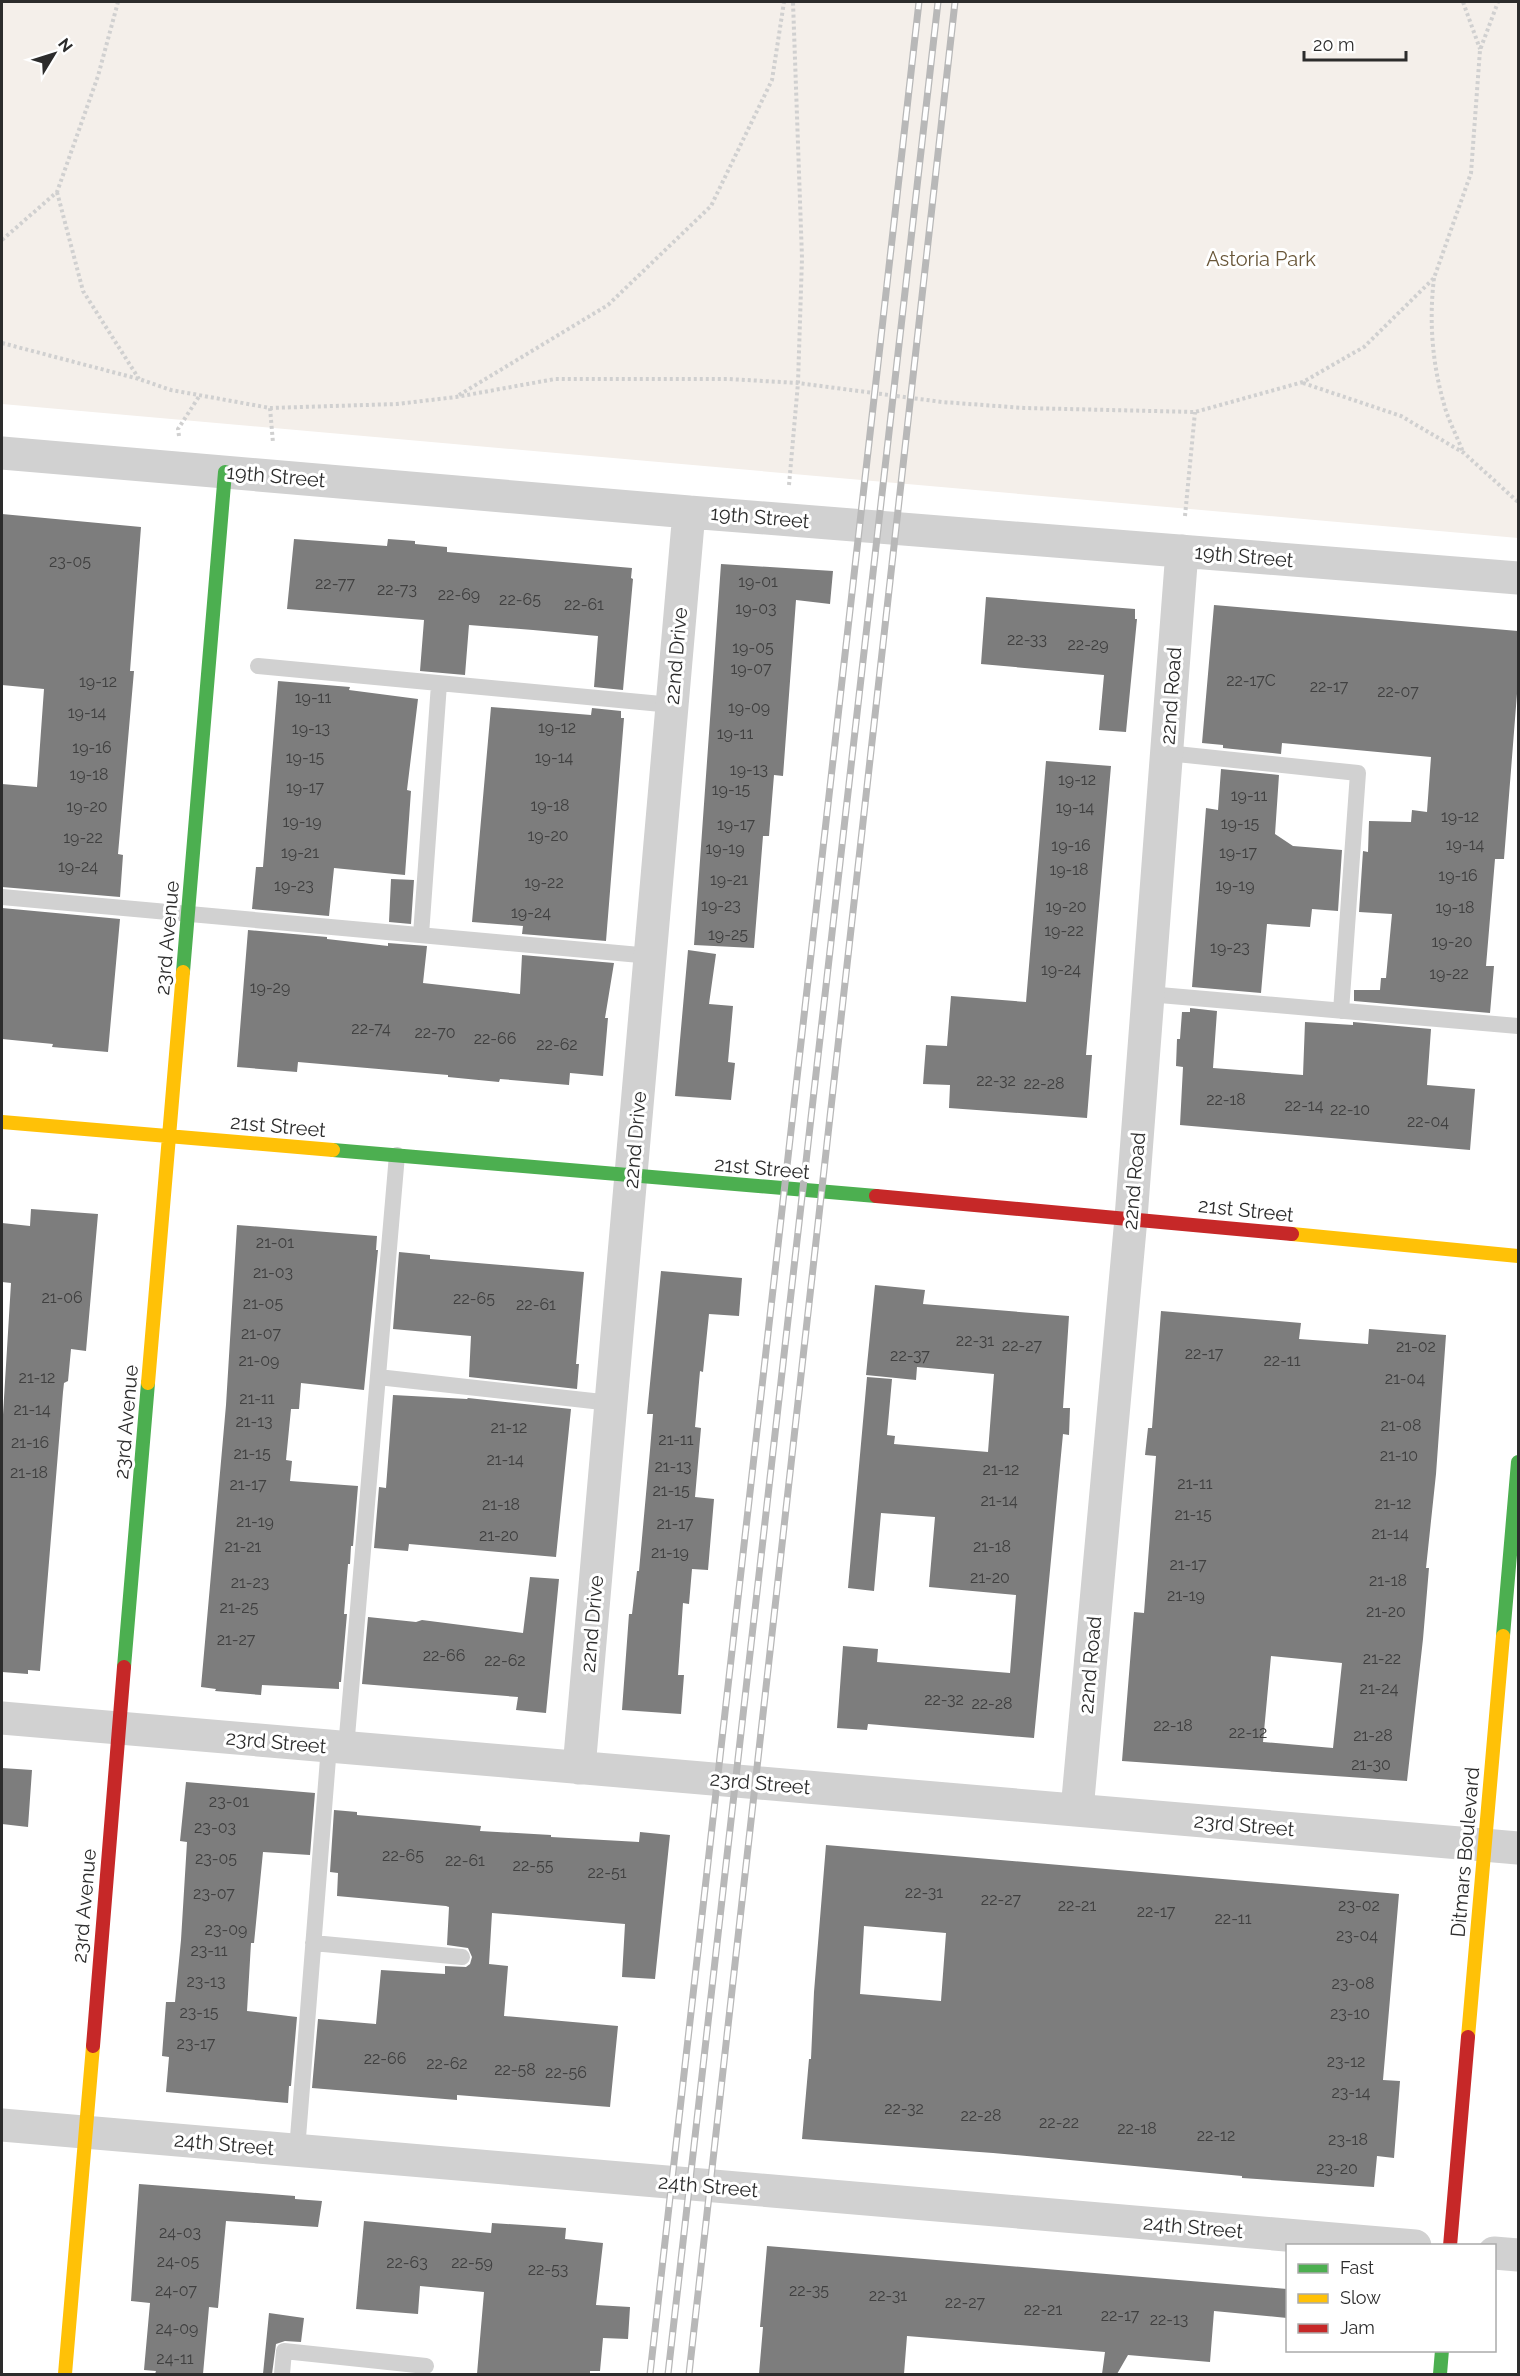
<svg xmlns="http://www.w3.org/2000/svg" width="1520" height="2376" font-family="Raleway,sans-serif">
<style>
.green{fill:#f4efea}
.building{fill:#7d7d7d;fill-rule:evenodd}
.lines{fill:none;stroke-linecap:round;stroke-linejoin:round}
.path{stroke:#d0d0d0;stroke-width:4;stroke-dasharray:3 3;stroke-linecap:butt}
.lane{stroke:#d1d1d1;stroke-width:16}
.street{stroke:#d1d1d1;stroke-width:33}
.fast{stroke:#4caf50;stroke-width:14}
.slow{stroke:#ffc107;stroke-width:14}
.jam{stroke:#c62828;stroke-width:14}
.rail-casing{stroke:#b8b8b8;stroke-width:7}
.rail{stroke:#fff;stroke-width:4.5;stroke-dasharray:14;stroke-linecap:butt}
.labels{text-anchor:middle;stroke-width:6;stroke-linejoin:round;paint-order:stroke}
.number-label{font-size:16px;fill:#404040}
.park-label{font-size:20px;fill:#695638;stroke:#fff}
.street-label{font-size:20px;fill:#2c2c2c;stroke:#fff}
</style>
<rect width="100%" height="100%" fill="#fff"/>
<!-- green -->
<path class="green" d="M2,2H1518V538L2,404Z"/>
<!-- building -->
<path class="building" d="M2,514L141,527L130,671H134L118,854L123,855L120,897L2,887V784L37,787L44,689L2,685Z
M294,539L387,546L388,539L415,541V544L447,547V552L632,568L631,578L633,579L623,690L594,687L598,636L533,630L469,625L465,675L420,671L424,620L287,609Z
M721,564L833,571L830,604L796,600L783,776L774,775L769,836H763L754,948L694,945Z
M986,597L1135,609V619H1137L1126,732L1099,730L1104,675L981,664Z
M1214,605L1518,631V681L1504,859H1495L1486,966H1494L1490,1013L1354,1001V990H1380L1381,978H1386L1392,914L1359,912L1363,851L1368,852L1369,821L1411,822L1412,810L1427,812L1431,757L1282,743L1281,754L1223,748V745L1202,743Z
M278,681L350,687L349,690L418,699L407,790L411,791L405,875L334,868L329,916L252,909L256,867H263Z
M491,707L591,715L592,708L621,711V718H624L606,941L522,934L523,926L472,922Z
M1046,761L1111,766L1086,1055H1092L1087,1118L949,1108L950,1085L923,1084L926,1045L947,1046L951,996L1026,1002Z
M1221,769L1279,775L1275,834L1293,846L1342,850L1338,911L1312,909L1310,927L1267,924L1261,993L1192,987L1206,808L1218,810Z
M391,879L414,880L411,924L389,922Z
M2,908L120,919L108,1052L52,1047L53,1044L2,1039Z
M248,930L327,937V939L388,946V943L427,946L423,983L520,994L522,955L614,963L605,1018H608L603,1076L570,1073L569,1085L500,1079L499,1082L448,1077V1075L298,1062L297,1072L237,1067Z
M688,950L716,954L709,1004L733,1006L728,1062L735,1063L731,1100L675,1096Z
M1190,1008L1217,1011L1213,1068L1303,1075L1305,1022L1353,1025V1022L1431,1029L1427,1085L1475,1089L1470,1150L1180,1125L1183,1067L1176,1066L1177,1039H1180L1182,1012H1190Z
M31,1209L98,1214L86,1351L71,1349L68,1381L64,1383L63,1392L40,1671L28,1670V1674L2,1672V1431L11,1283L2,1282V1223L30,1226Z
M237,1225L377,1236L376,1250H378L364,1390L301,1383L299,1409H291L286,1460L292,1461L290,1481L358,1486L353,1546H351L350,1564H348L344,1614H347L341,1682H339V1689L262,1685L261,1695L215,1691L216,1689L201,1687L226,1405Z
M399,1252L430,1255V1259L584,1272L576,1364H579L577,1389L469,1377L471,1336L393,1329Z
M661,1271L742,1278L739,1316L709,1314L703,1372L700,1371L695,1427L701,1428L695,1497L714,1499L708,1570L692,1569L689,1604L683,1603L678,1675H684L681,1714L622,1710L629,1614H632L637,1571H639L650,1450L653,1414H647Z
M875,1285L925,1290L923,1304L1069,1316L1063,1408H1070L1069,1435L1063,1434L1034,1738L868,1724L867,1730L837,1728L843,1646L878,1649L877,1662L1010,1673L1016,1595L929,1587L935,1517L881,1513L874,1591L848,1588L867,1377L892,1379L887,1435L895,1436L894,1444L988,1452L994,1374L917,1367L916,1380L866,1375Z
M1161,1311L1301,1323L1299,1339L1368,1344L1369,1329L1446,1335L1436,1474L1426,1568H1429L1423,1639L1407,1781L1122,1761L1134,1612L1144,1613L1156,1456L1145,1455L1148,1428H1152ZM1271,1656L1342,1663L1333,1748L1263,1742Z
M393,1395L467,1399L468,1398L571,1409L556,1557L409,1544L408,1551L374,1548L379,1487L386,1488Z
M530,1577L559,1579L546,1713L516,1710L518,1697L362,1684L368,1617L416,1622L422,1620L523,1633Z
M2,1768L32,1770L28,1827L2,1824Z
M186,1782L315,1793L310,1855L263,1852L254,1943H251L247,2011L297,2017L291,2086H289L288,2103L166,2092L169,2057L162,2056L166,2002H175L181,1940L187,1842L180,1841Z
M334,1810L357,1812V1815L481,1826L480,1831L551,1835V1837L639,1842L640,1832L670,1835L655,1979L622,1977L625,1924L492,1913L489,1964L508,1966L504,2016L618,2026L610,2107L457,2095V2100L312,2088L318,2019L376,2024L381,1970L445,1974V1966L466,1967L470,1964L472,1957L468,1948L447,1945L449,1907L446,1906L337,1896L338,1873L330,1872Z
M826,1845L1399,1894L1383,2080L1400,2081L1394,2158L1377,2156L1374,2187L1242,2178V2176L993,2153L802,2139L809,2059H811L814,1992ZM864,1926L946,1933L941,2001L860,1994Z
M139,2184L295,2196V2199L322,2201L318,2227L226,2221L218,2308L209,2307L203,2374H155L156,2371L144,2370L150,2303L131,2301Z
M364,2221L491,2233L492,2223L538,2226L566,2228L565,2239L603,2243L596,2305L630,2307L628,2339L603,2338L600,2371H590V2374H477L484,2292L420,2286L418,2314L356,2309Z
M767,2246L1287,2289V2318L1214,2311L1210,2362L1128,2355L1117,2374H1102L1105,2352L907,2336L904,2374H759L763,2327H760Z
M269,2313L304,2318L301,2342L285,2341L276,2344L272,2374H263Z"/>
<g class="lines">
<!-- path -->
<path class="path" d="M1463,2L1480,49
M57,192L83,291L139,379
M2,240L57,192L98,76L118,2
M1434,278C1429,320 1432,363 1444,404C1448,420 1457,436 1463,452
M2,343L139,379L171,390L270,408L397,404L456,397L555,379H729L798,383L942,402L1024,408L1195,412L1303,382L1364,347L1434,278L1471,173L1480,50L1498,2
M1303,383L1401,416L1464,453L1518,502
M459,395L608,305L711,206L772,80L784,2
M270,408L273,443
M179,436L178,429L200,395
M789,485L798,383L802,258L793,2
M1185,516L1195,412"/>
<!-- lane -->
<path class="lane" d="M258,666L672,705
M1167,753L1358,773L1341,1011
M2,897L651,956
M421,935L439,684
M1148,994L1518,1026
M378,1377L611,1403
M346,1748L397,1155
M313,1943L462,1957
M297,2150L329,1746
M282,2374L284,2351L426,2366"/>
<!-- street -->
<path class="street" d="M2,453L689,512L1518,578
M2,1718L1518,1848
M579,1768L689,512
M1077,1810L1131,1218L1182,551
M2,2125L1415,2246
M1494,2253L1518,2255"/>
<!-- fast -->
<path class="fast" d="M183,972L225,472
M333,1150L876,1196
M1503,1636L1518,1462
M124,1667L148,1383
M1440,2374L1442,2350"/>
<!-- slow -->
<path class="slow" d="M2,1122L333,1150
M1292,1234L1518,1256
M148,1383L183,972
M1468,2037L1503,1636
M65,2374L93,2046"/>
<!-- jam -->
<path class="jam" d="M876,1196L1292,1234
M93,2046L124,1667
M1450,2246L1468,2037"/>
<!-- rail casing -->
<g class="rail-casing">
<path id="rail" d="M650,2374L919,2
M668,2374L938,2
M689,2374L955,2"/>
</g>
<!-- rail -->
<use href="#rail" class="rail"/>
</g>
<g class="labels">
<!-- number labels -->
<g class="number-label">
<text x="70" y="567">23-05</text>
<text x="758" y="587">19-01</text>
<text x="335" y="589">22-77</text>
<text x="397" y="595">22-73</text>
<text x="459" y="600">22-69</text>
<text x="520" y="605">22-65</text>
<text x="584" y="610">22-61</text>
<text x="756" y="614">19-03</text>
<text x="1027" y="645">22-33</text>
<text x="1088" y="650">22-29</text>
<text x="753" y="653">19-05</text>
<text x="751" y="674">19-07</text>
<text x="1251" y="686">22-17C</text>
<text x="98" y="687">19-12</text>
<text x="1329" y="692">22-17</text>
<text x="1398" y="697">22-07</text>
<text x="313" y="703">19-11</text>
<text x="749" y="713">19-09</text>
<text x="87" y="718">19-14</text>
<text x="557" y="733">19-12</text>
<text x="311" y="734">19-13</text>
<text x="735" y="739">19-11</text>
<text x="92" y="753">19-16</text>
<text x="305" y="763">19-15</text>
<text x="554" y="763">19-14</text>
<text x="749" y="775">19-13</text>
<text x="89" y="780">19-18</text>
<text x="1077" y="785">19-12</text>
<text x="305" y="793">19-17</text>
<text x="731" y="795">19-15</text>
<text x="1249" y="801">19-11</text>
<text x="550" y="811">19-18</text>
<text x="87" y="812">19-20</text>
<text x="1075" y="813">19-14</text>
<text x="1460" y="822">19-12</text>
<text x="302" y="827">19-19</text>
<text x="1240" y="829">19-15</text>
<text x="736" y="830">19-17</text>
<text x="548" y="841">19-20</text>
<text x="83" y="843">19-22</text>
<text x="1465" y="850">19-14</text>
<text x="1071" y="851">19-16</text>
<text x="725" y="854">19-19</text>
<text x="300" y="858">19-21</text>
<text x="1238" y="858">19-17</text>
<text x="78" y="872">19-24</text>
<text x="1069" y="875">19-18</text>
<text x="1458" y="881">19-16</text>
<text x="729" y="885">19-21</text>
<text x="544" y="888">19-22</text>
<text x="294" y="891">19-23</text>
<text x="1235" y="891">19-19</text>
<text x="721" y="911">19-23</text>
<text x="1066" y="912">19-20</text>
<text x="1455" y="913">19-18</text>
<text x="531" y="918">19-24</text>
<text x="1064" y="936">19-22</text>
<text x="728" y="940">19-25</text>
<text x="1452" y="947">19-20</text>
<text x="1230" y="953">19-23</text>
<text x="1061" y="975">19-24</text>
<text x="1449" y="979">19-22</text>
<text x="270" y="993">19-29</text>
<text x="371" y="1034">22-74</text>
<text x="435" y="1038">22-70</text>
<text x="495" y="1044">22-66</text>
<text x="557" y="1050">22-62</text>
<text x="996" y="1086">22-32</text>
<text x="1044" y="1089">22-28</text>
<text x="1226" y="1105">22-18</text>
<text x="1304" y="1111">22-14</text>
<text x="1350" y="1115">22-10</text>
<text x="1428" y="1127">22-04</text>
<text x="275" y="1248">21-01</text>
<text x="273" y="1278">21-03</text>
<text x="62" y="1303">21-06</text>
<text x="474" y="1304">22-65</text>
<text x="263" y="1309">21-05</text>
<text x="536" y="1310">22-61</text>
<text x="261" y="1339">21-07</text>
<text x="975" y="1346">22-31</text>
<text x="1022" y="1351">22-27</text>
<text x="1416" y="1352">21-02</text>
<text x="1204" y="1359">22-17</text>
<text x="910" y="1361">22-37</text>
<text x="259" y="1366">21-09</text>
<text x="1282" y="1366">22-11</text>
<text x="37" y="1383">21-12</text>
<text x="1405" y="1384">21-04</text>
<text x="257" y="1404">21-11</text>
<text x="32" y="1415">21-14</text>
<text x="254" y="1427">21-13</text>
<text x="1401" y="1431">21-08</text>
<text x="509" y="1433">21-12</text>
<text x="676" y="1445">21-11</text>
<text x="30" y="1448">21-16</text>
<text x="252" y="1459">21-15</text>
<text x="1399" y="1461">21-10</text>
<text x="505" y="1465">21-14</text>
<text x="673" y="1472">21-13</text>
<text x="1001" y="1475">21-12</text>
<text x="29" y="1478">21-18</text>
<text x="1195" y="1489">21-11</text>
<text x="248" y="1490">21-17</text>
<text x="671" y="1496">21-15</text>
<text x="999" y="1506">21-14</text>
<text x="1393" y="1509">21-12</text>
<text x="501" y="1510">21-18</text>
<text x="1193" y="1520">21-15</text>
<text x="255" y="1527">21-19</text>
<text x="675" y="1529">21-17</text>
<text x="1390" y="1539">21-14</text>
<text x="499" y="1541">21-20</text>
<text x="243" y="1552">21-21</text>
<text x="992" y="1552">21-18</text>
<text x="670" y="1558">21-19</text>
<text x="1188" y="1570">21-17</text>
<text x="990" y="1583">21-20</text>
<text x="1388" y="1586">21-18</text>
<text x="250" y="1588">21-23</text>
<text x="1186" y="1601">21-19</text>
<text x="239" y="1613">21-25</text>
<text x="1386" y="1617">21-20</text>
<text x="236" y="1645">21-27</text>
<text x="444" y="1661">22-66</text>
<text x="1382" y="1664">21-22</text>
<text x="505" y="1666">22-62</text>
<text x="1379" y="1694">21-24</text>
<text x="944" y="1705">22-32</text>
<text x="992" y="1709">22-28</text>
<text x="1173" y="1731">22-18</text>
<text x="1248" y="1738">22-12</text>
<text x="1373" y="1741">21-28</text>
<text x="1371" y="1770">21-30</text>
<text x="229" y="1807">23-01</text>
<text x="215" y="1833">23-03</text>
<text x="403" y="1861">22-65</text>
<text x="216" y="1864">23-05</text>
<text x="465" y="1866">22-61</text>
<text x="533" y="1871">22-55</text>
<text x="607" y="1878">22-51</text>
<text x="924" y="1898">22-31</text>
<text x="214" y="1899">23-07</text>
<text x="1001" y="1905">22-27</text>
<text x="1077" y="1911">22-21</text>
<text x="1359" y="1911">23-02</text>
<text x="1156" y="1917">22-17</text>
<text x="1233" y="1924">22-11</text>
<text x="226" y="1935">23-09</text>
<text x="1357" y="1941">23-04</text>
<text x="209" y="1956">23-11</text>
<text x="206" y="1987">23-13</text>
<text x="1353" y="1989">23-08</text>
<text x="199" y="2018">23-15</text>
<text x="1350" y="2019">23-10</text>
<text x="196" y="2049">23-17</text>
<text x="385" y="2064">22-66</text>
<text x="1346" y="2067">23-12</text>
<text x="447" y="2069">22-62</text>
<text x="515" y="2075">22-58</text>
<text x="566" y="2078">22-56</text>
<text x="1351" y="2098">23-14</text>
<text x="904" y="2114">22-32</text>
<text x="981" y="2121">22-28</text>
<text x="1059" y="2128">22-22</text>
<text x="1137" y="2134">22-18</text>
<text x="1216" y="2141">22-12</text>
<text x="1348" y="2145">23-18</text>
<text x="1337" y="2174">23-20</text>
<text x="180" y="2238">24-03</text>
<text x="178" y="2267">24-05</text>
<text x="407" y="2268">22-63</text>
<text x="472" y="2268">22-59</text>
<text x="548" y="2275">22-53</text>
<text x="176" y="2296">24-07</text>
<text x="809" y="2296">22-35</text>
<text x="888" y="2301">22-31</text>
<text x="965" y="2308">22-27</text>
<text x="1043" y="2315">22-21</text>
<text x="1120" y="2321">22-17</text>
<text x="1169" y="2325">22-13</text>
<text x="177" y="2334">24-09</text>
<text x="175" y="2364">24-11</text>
</g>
<!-- park labels -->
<g class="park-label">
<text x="1261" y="266">Astoria Park</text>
</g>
<!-- street labels -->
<g class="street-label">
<text transform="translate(276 476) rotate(5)" y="7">19th Street</text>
<text transform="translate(760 517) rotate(5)" y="7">19th Street</text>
<text transform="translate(1244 556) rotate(5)" y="7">19th Street</text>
<text transform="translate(676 656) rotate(-85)" y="7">22nd Drive</text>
<text transform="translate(1171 696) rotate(-86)" y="7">22nd Road</text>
<text transform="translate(167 938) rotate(-85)" y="7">23rd Avenue</text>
<text transform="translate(278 1126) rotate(5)" y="7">21st Street</text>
<text transform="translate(635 1140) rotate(-85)" y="7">22nd Drive</text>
<text transform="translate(762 1168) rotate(5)" y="7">21st Street</text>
<text transform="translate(1134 1181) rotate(-85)" y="7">22nd Road</text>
<text transform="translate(1246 1210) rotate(6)" y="7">21st Street</text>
<text transform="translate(126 1422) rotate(-85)" y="7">23rd Avenue</text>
<text transform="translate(592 1624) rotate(-85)" y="7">22nd Drive</text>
<text transform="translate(1090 1665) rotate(-85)" y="7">22nd Road</text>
<text transform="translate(276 1742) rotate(5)" y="7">23rd Street</text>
<text transform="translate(760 1783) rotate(5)" y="7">23rd Street</text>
<text transform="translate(1244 1825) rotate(5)" y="7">23rd Street</text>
<text transform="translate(1465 1852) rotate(-85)" y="7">Ditmars Boulevard</text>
<text transform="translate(84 1906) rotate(-85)" y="7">23rd Avenue</text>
<text transform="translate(224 2144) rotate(5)" y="7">24th Street</text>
<text transform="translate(708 2186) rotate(5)" y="7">24th Street</text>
<text transform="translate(1193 2227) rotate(5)" y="7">24th Street</text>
</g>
</g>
<!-- border -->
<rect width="1520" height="2376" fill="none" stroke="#2c2c2c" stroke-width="6"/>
<!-- legend -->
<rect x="1286" y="2244" width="210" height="108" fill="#ffffff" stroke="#ababab" stroke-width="1.5"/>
<rect x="1298" y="2264" width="30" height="9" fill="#4caf50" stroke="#ababab" stroke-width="1.5"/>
<text x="1340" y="2274" font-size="18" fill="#2c2c2c">Fast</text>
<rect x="1298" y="2294" width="30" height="9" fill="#ffc107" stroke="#ababab" stroke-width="1.5"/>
<text x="1340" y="2304" font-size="18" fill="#2c2c2c">Slow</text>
<rect x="1298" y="2324" width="30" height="9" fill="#c62828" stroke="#ababab" stroke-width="1.5"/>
<text x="1340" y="2334" font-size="18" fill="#2c2c2c">Jam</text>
<!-- north arrow -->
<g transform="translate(54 54) rotate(52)" stroke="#ffffff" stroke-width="4.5" paint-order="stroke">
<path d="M0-4.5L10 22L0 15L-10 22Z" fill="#2c2c2c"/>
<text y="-9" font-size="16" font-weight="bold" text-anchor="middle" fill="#2c2c2c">N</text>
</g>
<!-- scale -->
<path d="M1304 51v9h102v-9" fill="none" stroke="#2c2c2c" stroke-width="3"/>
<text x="1313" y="51" font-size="18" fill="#2c2c2c" stroke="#ffffff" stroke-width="4.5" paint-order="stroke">20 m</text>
</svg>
